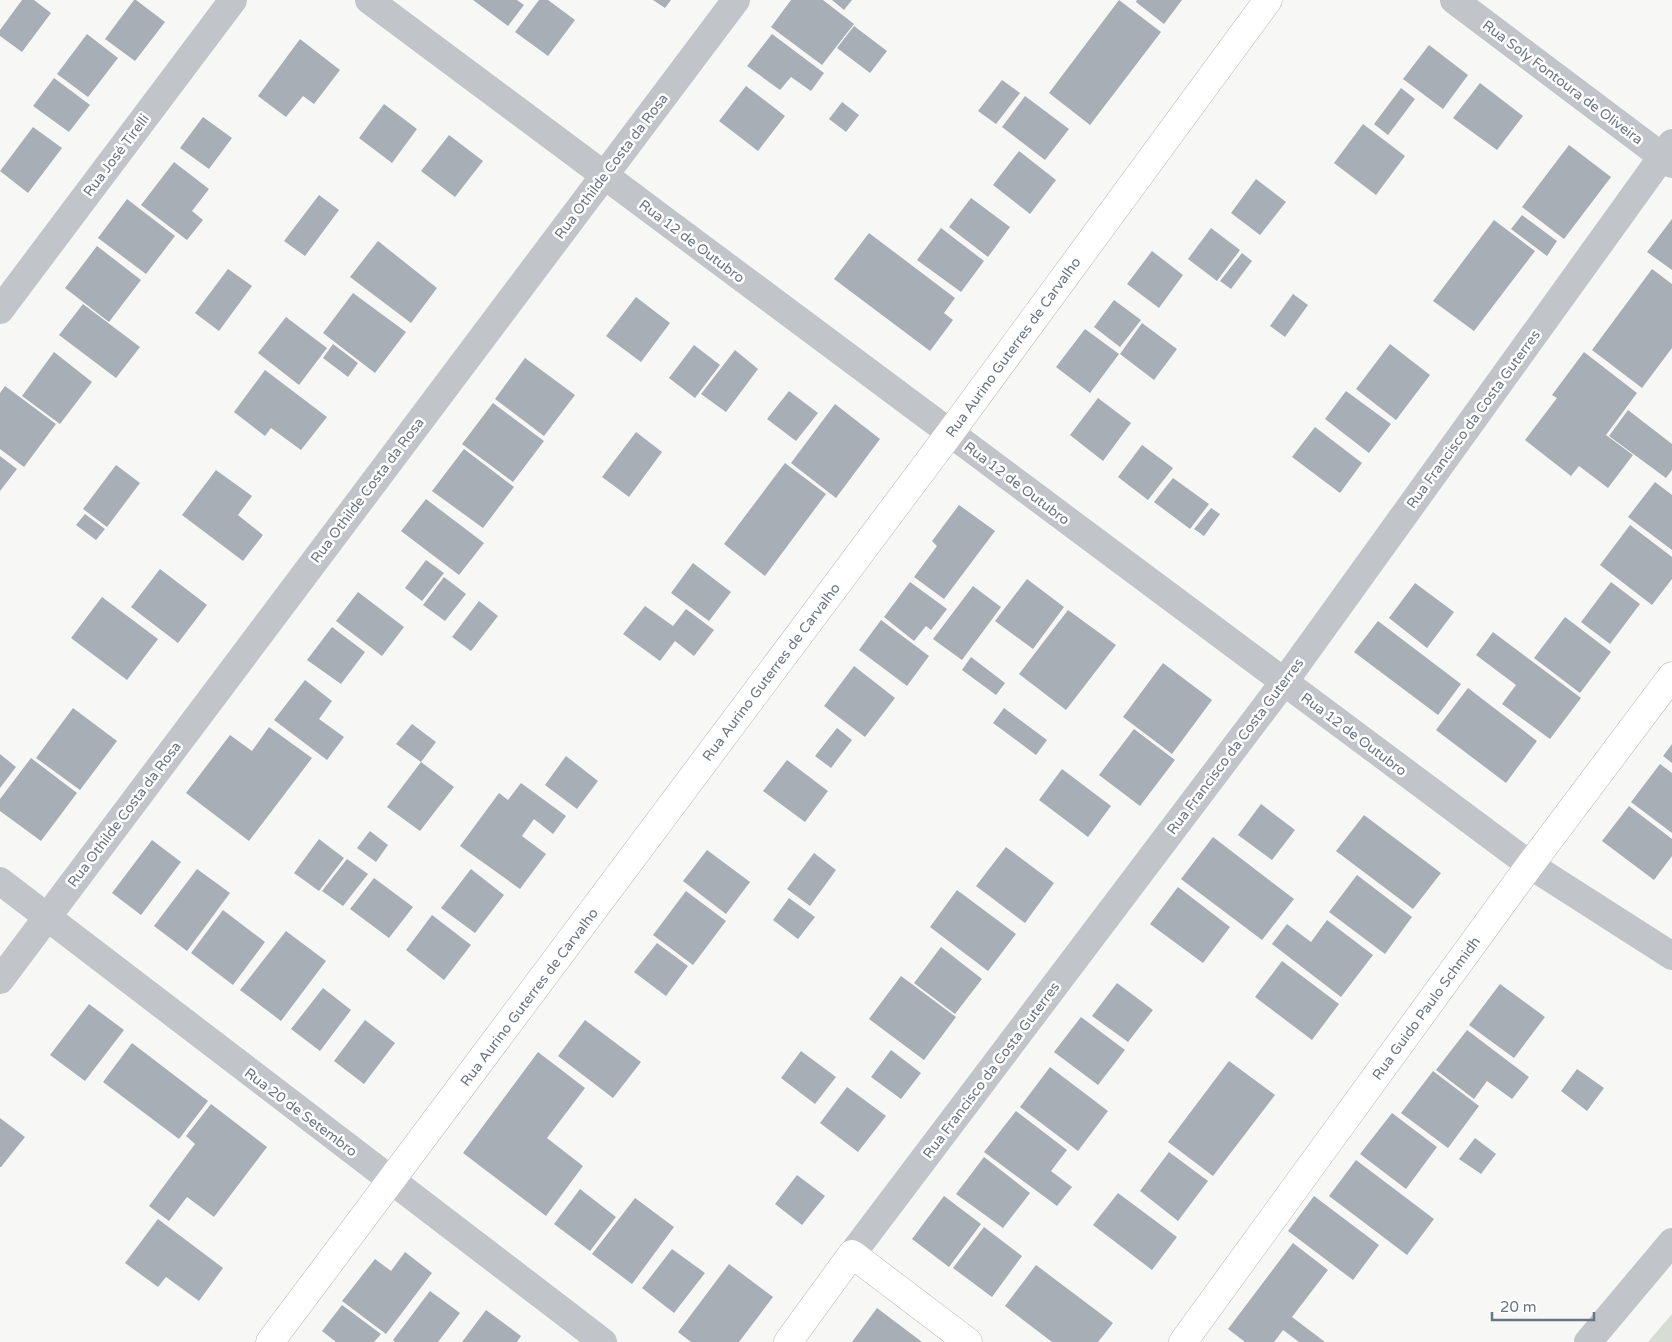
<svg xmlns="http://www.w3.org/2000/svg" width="1672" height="1342" font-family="'Varela Round',sans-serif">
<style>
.green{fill:#d7dcd5}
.building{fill:#a8aeb5}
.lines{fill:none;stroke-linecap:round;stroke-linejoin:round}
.secondary-casing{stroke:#b2b6bb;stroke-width:29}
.street{stroke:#c1c4c8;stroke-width:28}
.secondary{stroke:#fff;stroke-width:28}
.labels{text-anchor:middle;stroke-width:5;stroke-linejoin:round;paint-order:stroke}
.street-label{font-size:14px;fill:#6a7583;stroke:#fff}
</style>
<rect width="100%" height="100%" fill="#f7f8f5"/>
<!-- green -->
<path class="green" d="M1672,1314V1342H1648Z"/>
<!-- building -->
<path class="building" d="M22,0H34L51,13L22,52L0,36V30Z
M134,0H136L165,22L135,61L105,39Z
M473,0H517L524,5L508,26Z
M539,0H548L575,20L548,56L515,32Z
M653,0H671L665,8Z
M791,0H823L854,24L822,65L771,27Z
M832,0H852L844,10Z
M1119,0L1161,32L1090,125L1049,93Z
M1137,0H1182L1164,24L1136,2Z
M854,26L887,51L870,73L837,48Z
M87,34L118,58L88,97L57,74Z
M772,34L824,73L811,91L791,77L780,90L747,66Z
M300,39L340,70L314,104L303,96L286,117L258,96Z
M1429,45L1468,75L1443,109L1403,79Z
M54,78L90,105L69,132L33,106Z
M1002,80L1020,93L996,124L978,111Z
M1480,83L1523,116L1497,150L1453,118Z
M746,86L785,116L758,151L719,121Z
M1401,88L1415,99L1388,135L1374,124Z
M1025,96L1069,129L1045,160L1002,127Z
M842,102L859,115L846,132L829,119Z
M384,104L417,129L392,163L359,138Z
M203,117L232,138L209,169L180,148Z
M1363,124L1405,156L1376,195L1334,163Z
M33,127L62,148L28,193L0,171Z
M449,135L483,161L455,197L421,171Z
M1569,145L1611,177L1564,239L1522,207Z
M1019,151L1056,180L1030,214L993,185Z
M174,162L209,189L192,211L203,220L187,240L141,205Z
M1256,179L1286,202L1260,235L1231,213Z
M319,195L339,210L305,256L284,241Z
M971,198L1010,227L988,257L949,227Z
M127,199L175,236L146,274L98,238Z
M1522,215L1557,241L1547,256L1511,229Z
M1672,219V270L1647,252Z
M1494,220L1535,251L1474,331L1433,301Z
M941,228L984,261L961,292L917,260Z
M1211,228L1240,250L1217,281L1188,259Z
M869,233L955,298L944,313L953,320L930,351L834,279Z
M378,241L437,288L411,323L350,277Z
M97,246L141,280L109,322L65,288Z
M1152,251L1183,275L1159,308L1127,284Z
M1242,253L1252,261L1231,289L1220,281Z
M228,269L252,286L219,331L195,313Z
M1652,269L1672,284V348L1642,388L1592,350Z
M353,293L406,332L375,373L323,333Z
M1293,294L1308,305L1285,337L1270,326Z
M636,297L670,323L641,362L606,336Z
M1114,300L1141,320L1120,347L1094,327Z
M83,304L140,347L116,378L59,335Z
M286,317L327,348L299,385L258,353Z
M1142,323L1177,349L1154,380L1120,354Z
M1085,329L1119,354L1090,393L1056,367Z
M333,344L358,363L348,377L323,358Z
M1390,344L1430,375L1396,420L1356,389Z
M694,345L720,365L695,398L669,378Z
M735,350L758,369L726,412L701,394Z
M54,352L92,382L60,424L22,396Z
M1584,352L1637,393L1606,435L1633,455L1608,488L1579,466L1571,476L1525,440L1557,398L1552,395Z
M525,358L575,395L544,436L495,399Z
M265,370L327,417L301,450L271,428L265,436L234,412Z
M5,386L56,424L24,467L0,449V393Z
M789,391L818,413L796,441L767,419Z
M1346,391L1391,424L1369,453L1325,419Z
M1098,398L1131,423L1103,461L1070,435Z
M493,403L544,441L513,482L462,444Z
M835,404L880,439L836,498L791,463Z
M1628,410L1672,444V470L1666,478L1609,436Z
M1315,427L1362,463L1340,493L1292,457Z
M636,432L662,452L629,497L602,477Z
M1142,445L1173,468L1148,500L1118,477Z
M464,449L514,487L483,528L432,491Z
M0,456L17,469L0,491Z
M785,463L826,494L765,576L724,544Z
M116,465L140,483L107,527L83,509Z
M216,470L252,496L238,515L263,535L243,561L182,515Z
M1173,478L1209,504L1190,529L1154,502Z
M1655,482L1672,495V550L1628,517Z
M426,499L484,543L459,575L401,531Z
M959,505L995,531L944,599L914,577L937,546L932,541Z
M1211,508L1220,514L1204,536L1194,529Z
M85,514L105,529L96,540L76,525Z
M1630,525L1672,557V579L1652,605L1600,565Z
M426,560L444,573L422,601L405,588Z
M693,563L731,592L709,621L671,593Z
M160,569L207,605L178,643L131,607Z
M444,577L466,594L445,621L423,605Z
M1027,579L1064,607L1033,649L995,621Z
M910,582L947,609L931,630L926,626L914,641L884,617Z
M1611,582L1640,604L1610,644L1581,622Z
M1415,583L1454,612L1427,648L1389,618Z
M973,586L1001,607L962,660L933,639Z
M358,592L404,627L382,656L336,621Z
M102,597L158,639L127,680L71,638Z
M479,601L498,616L471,651L452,637Z
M645,606L673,626L686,609L714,630L694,656L675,641L660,661L623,634Z
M1068,610L1116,645L1066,710L1019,674Z
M1565,617L1611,652L1580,693L1534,658Z
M881,620L929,656L907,686L859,650Z
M1378,621L1461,684L1438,715L1354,652Z
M332,627L365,652L341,684L307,660Z
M1493,632L1581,698L1550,739L1502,704L1516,685L1476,655Z
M971,657L1005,683L996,695L962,670Z
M1163,663L1212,700L1172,754L1123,717Z
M854,666L895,698L865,737L824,706Z
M305,680L332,701L319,719L344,737L327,760L274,720Z
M1468,688L1537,741L1506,783L1436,730Z
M73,708L117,741L80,790L36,758Z
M1004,708L1047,740L1036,755L993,723Z
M412,724L436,742L421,762L454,787L420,831L387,807L421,762L396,744Z
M269,727L312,758L249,841L186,793L230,735L252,751Z
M837,728L852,740L831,768L815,756Z
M1134,729L1175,760L1140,806L1099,775Z
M1672,744V763L1663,756Z
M0,754L16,767L0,788Z
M566,756L598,781L577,809L545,785Z
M31,758L77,793L41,841L0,811V799Z
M787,760L828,791L805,822L763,791Z
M1660,764L1672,773V833L1631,802Z
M1062,769L1111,806L1088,837L1039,800Z
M521,783L566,816L553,834L534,819L522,836L546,854L520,889L460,846L499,793L508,800Z
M1261,804L1295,830L1272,860L1238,835Z
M1629,806L1672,839V856L1654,880L1602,841Z
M1364,815L1441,873L1413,909L1336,851Z
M370,831L388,845L376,862L357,848Z
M1213,837L1294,899L1262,940L1181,879Z
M319,839L344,858L319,891L294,873Z
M152,840L181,862L141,915L112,893Z
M1006,847L1054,883L1025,923L976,886Z
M707,850L750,882L726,914L683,881Z
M814,853L836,870L810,906L787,889Z
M347,859L368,874L343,906L322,891Z
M197,869L230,893L187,951L154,926Z
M471,869L504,895L475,933L441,908Z
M1357,875L1412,917L1385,954L1329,912Z
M374,878L413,907L389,938L350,909Z
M1178,887L1230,927L1203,963L1150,924Z
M957,890L1016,934L988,971L930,927Z
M686,891L726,921L693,965L653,935Z
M789,898L815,917L798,939L773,920Z
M223,910L265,942L233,985L191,953Z
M432,915L471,945L444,980L406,950Z
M1327,920L1373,955L1341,997L1272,944L1287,924L1311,942Z
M286,931L326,961L281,1021L240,990Z
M657,943L688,966L666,996L634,972Z
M941,947L982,979L955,1014L914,983Z
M1282,961L1339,1004L1312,1040L1255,997Z
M901,976L956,1017L924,1060L869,1019Z
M1117,983L1153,1010L1128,1042L1092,1016Z
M1500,984L1545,1017L1514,1058L1469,1025Z
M323,988L351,1010L320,1051L291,1029Z
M89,1004L124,1030L85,1081L50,1055Z
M1081,1017L1125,1050L1098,1085L1054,1052Z
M365,1020L395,1043L364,1084L334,1061Z
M585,1020L641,1062L613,1098L558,1056Z
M1467,1030L1529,1077L1512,1099L1487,1081L1474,1099L1436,1070Z
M132,1043L208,1101L179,1139L103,1082Z
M891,1050L921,1073L901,1099L871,1077Z
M801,1051L836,1077L815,1104L781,1078Z
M538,1052L585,1088L547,1138L583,1166L546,1216L463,1153Z
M1229,1061L1275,1095L1213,1176L1168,1142Z
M1050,1067L1108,1111L1078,1151L1020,1107Z
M1577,1069L1604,1088L1587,1111L1561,1091Z
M1433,1071L1479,1106L1448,1148L1401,1113Z
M847,1087L886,1116L858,1152L820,1123Z
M211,1104L267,1147L214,1217L187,1197L169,1221L149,1206L195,1144L186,1136Z
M1016,1111L1067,1150L1051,1171L1072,1187L1057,1206L984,1152Z
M1392,1113L1437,1147L1406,1189L1360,1154Z
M0,1118L25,1137L1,1167H0Z
M1475,1138L1496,1154L1481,1174L1459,1159Z
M1169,1152L1208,1181L1178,1221L1140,1191Z
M984,1157L1030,1193L1003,1228L956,1194Z
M1356,1160L1434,1219L1407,1255L1329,1196Z
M797,1175L825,1196L802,1225L775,1204Z
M580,1189L616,1217L590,1251L554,1224Z
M1118,1193L1177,1237L1152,1270L1093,1225Z
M944,1196L981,1224L949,1267L912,1239Z
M1314,1196L1379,1245L1353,1280L1288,1231Z
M635,1198L674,1227L632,1284L592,1254Z
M158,1219L223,1268L199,1301L166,1277L158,1287L125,1263Z
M984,1227L1022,1256L992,1297L953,1268Z
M1293,1243L1328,1270L1292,1317L1325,1342H1299L1283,1330L1274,1342H1245L1228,1329Z
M672,1249L705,1273L674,1313L642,1288Z
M405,1252L432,1273L386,1334L342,1301L375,1259L391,1271Z
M729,1264L773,1297L739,1342H691L678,1332Z
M1036,1265L1113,1323L1098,1342H1052L1005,1306Z
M430,1291L460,1313L438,1342H395L393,1340Z
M342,1305L381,1334L374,1342H336L322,1331Z
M877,1308L922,1342H852Z
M486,1310L521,1336L517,1342H462Z"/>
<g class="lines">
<!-- secondary casing -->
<g class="secondary-casing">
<path id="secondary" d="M270,1342L950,433L1268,0
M788,1342L852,1254L968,1342
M1183,1342L1530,865L1672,676"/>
</g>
<!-- street -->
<path class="street" d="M369,0L1530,865L1672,956
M1454,0L1672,164
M0,310L233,0
M0,881L603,1342
M0,980L736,0
M852,1254L1284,682L1672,143
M1588,1342L1672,1242"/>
<!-- secondary -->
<use href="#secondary" class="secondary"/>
</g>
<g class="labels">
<!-- street labels -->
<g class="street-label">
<text transform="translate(1563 82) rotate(37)" y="5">Rua Soly Fontoura de Oliveira</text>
<text transform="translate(116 155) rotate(-53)" y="5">Rua José Tirelli</text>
<text transform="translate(611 166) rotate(-53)" y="5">Rua Othilde Costa da Rosa</text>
<text transform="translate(692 241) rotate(37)" y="5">Rua 12 de Outubro</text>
<text transform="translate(1013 347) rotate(-54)" y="5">Rua Aurino Guterres de Carvalho</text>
<text transform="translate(1473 419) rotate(-54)" y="5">Rua Francisco da Costa Guterres</text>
<text transform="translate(1017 483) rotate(37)" y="5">Rua 12 de Outubro</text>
<text transform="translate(367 490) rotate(-53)" y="5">Rua Othilde Costa da Rosa</text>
<text transform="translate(771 672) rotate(-53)" y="5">Rua Aurino Guterres de Carvalho</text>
<text transform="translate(1354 734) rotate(37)" y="5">Rua 12 de Outubro</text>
<text transform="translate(1235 746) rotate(-53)" y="5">Rua Francisco da Costa Guterres</text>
<text transform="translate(124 814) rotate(-53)" y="5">Rua Othilde Costa da Rosa</text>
<text transform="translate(529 997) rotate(-53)" y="5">Rua Aurino Guterres de Carvalho</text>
<text transform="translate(1426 1008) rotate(-54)" y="5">Rua Guido Paulo Schmidh</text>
<text transform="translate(991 1070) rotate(-53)" y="5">Rua Francisco da Costa Guterres</text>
<text transform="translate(301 1112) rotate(37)" y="5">Rua 20 de Setembro</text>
</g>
</g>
<!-- scale -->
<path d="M1492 1312v8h102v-8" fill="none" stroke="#6a7583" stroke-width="2.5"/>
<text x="1500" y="1312" font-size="15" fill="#6a7583" stroke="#ffffff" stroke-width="4" paint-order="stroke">20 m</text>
</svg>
